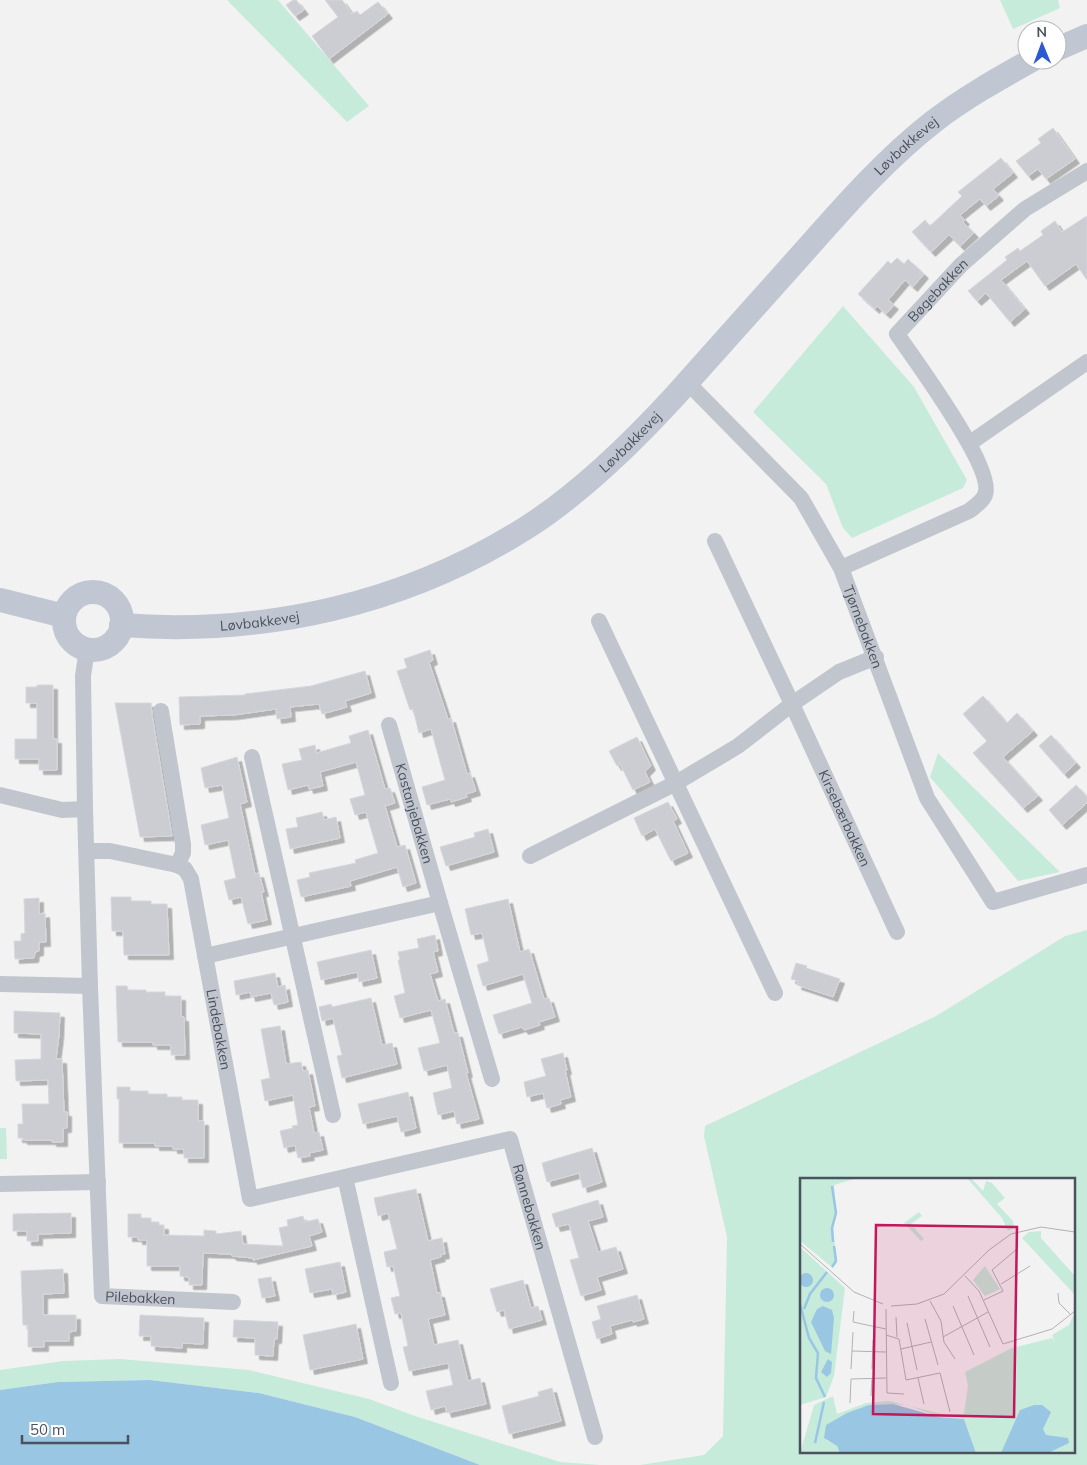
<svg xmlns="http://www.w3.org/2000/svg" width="1087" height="1465" font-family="Mulish,sans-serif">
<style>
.green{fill:#c6ebdb;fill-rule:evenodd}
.water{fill:#98c6e3}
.building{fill:#cccdd3;stroke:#d6d7dc;filter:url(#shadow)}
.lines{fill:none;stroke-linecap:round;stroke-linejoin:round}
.street{stroke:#c1c6ce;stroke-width:16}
.secondary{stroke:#c1c7d2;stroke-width:24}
.labels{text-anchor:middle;stroke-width:4.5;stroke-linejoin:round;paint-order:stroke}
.street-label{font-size:14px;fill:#4b515d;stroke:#fff}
.inset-river{fill:none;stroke:#98c6e3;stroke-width:2.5}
.inset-road{fill:none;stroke:#b0b2b6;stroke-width:1}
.view{fill:#c2185b;fill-opacity:0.15;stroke:#c2185b;stroke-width:2.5}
.inset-edge{fill:none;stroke:#4b515d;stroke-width:2.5}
</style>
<defs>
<filter id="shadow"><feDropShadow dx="4.5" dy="4.5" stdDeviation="0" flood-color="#0004"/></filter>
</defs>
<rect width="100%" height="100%" fill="#f3f2f2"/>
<!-- green -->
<path class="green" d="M227,0H278L369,106L347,122Z
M1000,0H1058L1060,8L1013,29Z
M843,306L914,387L967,480L963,488L852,538L843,528L826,484L753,412Z
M938,753L1060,872L1018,881L930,777Z
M1087,930V1465H640L704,1455L723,1436L727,1237L704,1136L705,1126L936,1016L1065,936ZM801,1179H1073V1451H801Z
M0,1128H6L7,1159H0Z
M120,1359L249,1370L369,1399L415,1416L560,1462L601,1465H480L355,1417L259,1393L150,1380L58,1382L0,1390V1370L63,1361Z"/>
<!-- water -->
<path class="water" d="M150,1380L259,1393L355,1417L480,1465H0V1390L58,1382Z"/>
<!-- building -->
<path class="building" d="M293,0H296L304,10L295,16L286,5Z
M325,0H342L352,14L357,11L360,15L378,2L388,14L329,59L312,36L338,17Z
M1053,128L1075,159L1046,179L1038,169L1028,176L1016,161L1041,143L1038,139Z
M1001,158L1013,173L993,189L999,196L986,206L980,199L960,215L965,220L963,222L974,233L960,246L949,235L931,252L912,232L925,220L930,226L962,196L958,192Z
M1087,216V280L1076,264L1045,286L1027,261L1001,280L1025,309L1010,322L986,293L977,301L968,291L1007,260L1005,257L1018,248L1020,251L1043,235L1041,231L1055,221L1062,232Z
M897,258L904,264L908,259L924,274L913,287L905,280L888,300L894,305L886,314L877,306L875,309L858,294L888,261L891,264Z
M430,650L433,660L429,662L448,719L451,718L467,774L470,773L476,791L466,794L467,797L451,802L450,799L427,805L422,787L445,780L431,729L419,733L413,709L410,710L397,671L407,668L404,659Z
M365,671L371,693L345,701L347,707L322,714L319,704L290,707L291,717L277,719L276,709L234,715L200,716V724L180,725L179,697L245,695V694L311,686Z
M37,685H53V739H57V770H39V759H15V739H37V703H26V687H37Z
M983,696L1007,723L1017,713L1033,731L1003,757L1038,796L1023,808L973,753L987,741L963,714Z
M115,703H151L152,715L172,836L140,837Z
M368,730L385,789L390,788L395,803L385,806L397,847L405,845L416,883L403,887L397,867L350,881L351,886L301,897L297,880L310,877L309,873L356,863L355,860L378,853L366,812L355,815L350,799L365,795L356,762L320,772L323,786L309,789L308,785L288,790L282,764L302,760L299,749L315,745L316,753L351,743L349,736Z
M1051,735L1076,763L1064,774L1039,746Z
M637,737L651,766L645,772L650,782L633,790L620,764L617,766L609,751Z
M237,757L247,802L240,804L255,874L259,873L264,892H261L267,920L248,924L241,897L229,900L224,881L236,878L228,840L205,845L201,825L229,818L222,785L205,788L201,768Z
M1076,785L1087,797V803L1062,825L1049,810Z
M668,802L677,819L673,821L688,853L671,861L655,829L642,836L634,818Z
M322,812L324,820L336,817L340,838L290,849L286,829L298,827L296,818Z
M488,829L494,852L446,866L440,847L475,837L474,833Z
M111,897H131V901H151V904H167L169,955H124L123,931H112Z
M39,898V914L45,913L46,942H39V951L35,952L34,958L15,959L14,941H21V934L25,933L24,899Z
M508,899L520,952L529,949L544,999L549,998L555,1017L539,1022L540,1025L524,1030L522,1027L499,1034L493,1015L532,1003L523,974L483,986L477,965L489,961L482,933L471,935L465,909Z
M435,935L438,951L433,952L438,972L430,974L438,1001L445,999L454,1033H458L468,1073H466L479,1119L457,1124L454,1111L438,1115L433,1093L452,1088L447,1065L424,1071L418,1048L440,1043L431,1010L400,1018L394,996L405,993L398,960H400L398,952L419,948L417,939Z
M371,950L377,978L359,982L357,972L321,980L317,962Z
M796,963L807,966L806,968L840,979L833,997L797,985L798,981L791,979Z
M275,973L278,987L285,985L288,1002L274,1005L271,993L251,997L250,992L236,995L234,981Z
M116,986H127L128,990H146V992H165V996H181V1017H184L185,1055H171V1045H153V1042H118Z
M371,998L382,1045L392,1043L397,1064L342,1078L337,1056L342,1055L333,1018L322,1021L319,1007L331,1004L332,1007Z
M14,1011L60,1013L59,1035L56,1059H62L64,1112H67V1128H63V1142H52V1140H23V1138H18V1124H23L22,1104H49L48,1080L16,1081L15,1060L41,1059V1034L14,1033Z
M280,1026L286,1064L301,1062L303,1071L308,1070L315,1106L309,1107L314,1133L319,1132L323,1150L309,1153L310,1156L298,1158L295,1145L284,1148L280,1131L293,1128L292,1126L298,1125L293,1095L265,1101L261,1080L270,1078L261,1029Z
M563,1053L567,1070H565L571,1097L560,1100L561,1104L547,1108L543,1093L527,1097L524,1082L546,1076L541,1059Z
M117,1087H130V1091H148V1094H167V1097H182V1100H198V1121H204V1158H184V1149H173V1146H155V1143H119V1099H117Z
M408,1092L416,1128L401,1132L397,1116L363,1124L358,1104Z
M592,1148L602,1182L583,1188L579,1173L547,1182L542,1163Z
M416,1189L428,1241L442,1238L445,1254L440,1255L441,1257L430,1260L437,1293H440L445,1315L428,1319L434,1345L458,1340L468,1381L480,1378L486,1404L447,1413L445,1406L431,1410L426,1391L453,1385L448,1363L409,1371L403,1347L408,1346L401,1313L395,1314L391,1298L400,1296L393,1266L387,1267L384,1252L397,1249L388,1213L378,1216L374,1198Z
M598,1200L603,1217L588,1221L598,1252L616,1247L623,1269L597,1277L601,1290L581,1296L570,1260L579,1258L569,1224L556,1227L552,1214Z
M71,1213V1233L38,1234V1241H27V1231H13V1214Z
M128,1214H141V1218H151V1222H159V1225H164V1235L204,1236V1230L216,1231V1234L241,1231L243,1244L283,1246L279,1228L288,1226L287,1220L303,1216L305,1222L318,1219L322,1232L309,1236L312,1246L253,1260V1258L232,1256L231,1254L203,1253L202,1285H189V1277L180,1276V1266H147V1240H138V1237H128Z
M340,1262L346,1292L333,1295L332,1289L310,1293L305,1269Z
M63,1269L64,1293L43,1294V1315H76V1331L69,1332V1341H44V1347H28V1325H23L21,1271Z
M271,1277L275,1296L262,1298L258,1279Z
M523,1280L531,1308L538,1306L542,1320L509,1329L504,1310L497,1312L490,1289Z
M637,1295L644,1319L633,1322L632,1320L610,1326L612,1334L597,1339L592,1322L601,1319L597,1306Z
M140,1315L204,1318L203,1344L182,1343V1348L151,1346V1336H139Z
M234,1320L278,1322L277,1339H274L273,1356L255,1355V1338L233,1337Z
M356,1324L363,1359L310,1370L303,1335Z
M552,1388L561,1421L509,1434L502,1406L539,1396L538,1392Z"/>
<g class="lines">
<!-- street -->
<g class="street">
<path id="s1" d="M687,382L801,498L841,568L927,798L993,902L1087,875"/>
<path d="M970,443L1087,362"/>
<path id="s2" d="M715,541L792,704L897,932"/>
<path id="s3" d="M841,568L969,511C974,507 982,502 985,495C996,469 914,359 897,334L961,265L1025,209L1087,171"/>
<path d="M599,621L775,993"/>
<path id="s4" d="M87,649L83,676L85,809L90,986L102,1296L233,1302"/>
<path d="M161,711L183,844V853L177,865"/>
<path id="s5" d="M389,725L440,903L492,1079"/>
<path d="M252,757L333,1115"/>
<path d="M0,795L62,810L85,809"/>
<path id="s6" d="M87,851H110L177,865L185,869L191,879L250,1199L510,1139L595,1437"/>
<path d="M530,856L676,783L738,746L792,704L839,672L876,657"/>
<path d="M205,956L440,903"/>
<path d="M0,984L90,986"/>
<path d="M345,1177L391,1383"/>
<path d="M0,1184L98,1182"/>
</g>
<!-- secondary -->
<g class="secondary">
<path d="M1057,49L1087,36"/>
<circle cx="93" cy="621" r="29"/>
<path d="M0,600L64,616"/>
<path id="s7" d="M121,625C265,636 407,604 529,526C583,491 631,444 675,396C720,346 765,295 810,245C848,202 887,158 933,122C964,98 998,79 1032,60"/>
</g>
</g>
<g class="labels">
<!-- street labels -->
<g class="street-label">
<text dy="5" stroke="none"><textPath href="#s7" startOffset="964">Løvbakkevej</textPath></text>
<text dy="5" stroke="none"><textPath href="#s3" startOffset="409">Bøgebakken</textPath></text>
<text dy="5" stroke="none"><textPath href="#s7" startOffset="559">Løvbakkevej</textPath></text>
<text dy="5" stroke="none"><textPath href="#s7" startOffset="139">Løvbakkevej</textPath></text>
<text dy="5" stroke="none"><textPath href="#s1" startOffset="306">Tjørnebakken</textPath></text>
<text dy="5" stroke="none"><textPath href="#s5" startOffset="92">Kastanjebakken</textPath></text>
<text dy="5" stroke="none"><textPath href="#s2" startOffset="306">Kirsebærbakken</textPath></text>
<text dy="5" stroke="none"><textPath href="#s6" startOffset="265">Lindebakken</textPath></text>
<text dy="5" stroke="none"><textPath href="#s6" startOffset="775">Rønnebakken</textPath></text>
<text dy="5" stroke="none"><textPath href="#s4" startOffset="686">Pilebakken</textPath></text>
</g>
</g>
<!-- overview -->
<g transform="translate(800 1178)">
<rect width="275" height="275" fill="#f3f2f2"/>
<path d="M0,0H57L34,7L36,34L33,52L37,84L33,90L0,63ZM167,0H171L183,13L186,3L192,5L205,20L197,26L213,43L214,50L208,53L202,40ZM119,34L122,38L111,46L124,61L121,63L104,45ZM241,53V60L275,98V117L222,60L229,54ZM0,69L45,110L34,198L26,219L0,227ZM185,88L200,111L185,118L173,102ZM275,134V275H176L164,241L139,239L107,227L89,226L69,227L26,262L37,268L40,275H0L14,227L33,218L37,236L66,225L89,223L146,237L164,236L168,208L165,194L212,170L252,160L255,165L252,157L269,147Z" fill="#c6ebdb"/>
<path d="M-1 102a7 7 0 1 1 14 0a7 7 0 1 1-14 0ZM20 117a7 7 0 1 1 14 0a7 7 0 1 1-14 0ZM23,128L32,132L34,140L31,176L25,173L11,144L17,131ZM28,181L32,184L31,195L27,199L21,194ZM93,226L139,239L164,241L176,275H40L37,268L24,260L26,247L47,235L69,227ZM234,227H242L251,234L243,251L246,257L268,260L269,265L248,275H201L220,232Z" fill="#98c6e3"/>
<path class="inset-river" d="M32,8L36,35L32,50L33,64M32,89L36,83L34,68M0,126L9,160L18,175L16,200L25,219M4,131L10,116L27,94M15,265L24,224"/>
<path class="inset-road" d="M0,66L54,114L83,126M165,98L179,113L203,166L252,151L275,133M201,106L230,88M258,115L259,125L271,137M168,118L190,169M184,122L203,113L192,92L217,71M130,123L141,143L144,164L155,181M91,128L117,126L144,116L189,72L211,56L241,49L275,54M153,128L174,177M86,131L87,215L104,216M54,133L53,144L86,151M96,139L97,159M125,141L138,187M107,145L117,192M86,157L99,161L106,202L140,195L150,234M143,159L188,134M101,171L131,164M52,173L86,174M51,191L53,154M72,191L73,162M118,200L124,226M71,218L72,200M50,225L51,201L86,200"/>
<path class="view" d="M76,47L217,49L214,239L73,236Z"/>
<rect width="275" height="275" class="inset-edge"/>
</g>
<!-- north arrow -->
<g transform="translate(1042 45) rotate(359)"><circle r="24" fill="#ffffff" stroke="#b7b9be"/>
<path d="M0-4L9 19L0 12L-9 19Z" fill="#2d58d1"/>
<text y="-8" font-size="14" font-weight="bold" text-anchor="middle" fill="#4b515d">N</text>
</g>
<!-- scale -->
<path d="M22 1435v8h106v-8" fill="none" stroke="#4b515d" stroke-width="2.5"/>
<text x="30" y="1435" font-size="15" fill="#4b515d" stroke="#ffffff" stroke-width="4" paint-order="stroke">50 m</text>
</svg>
